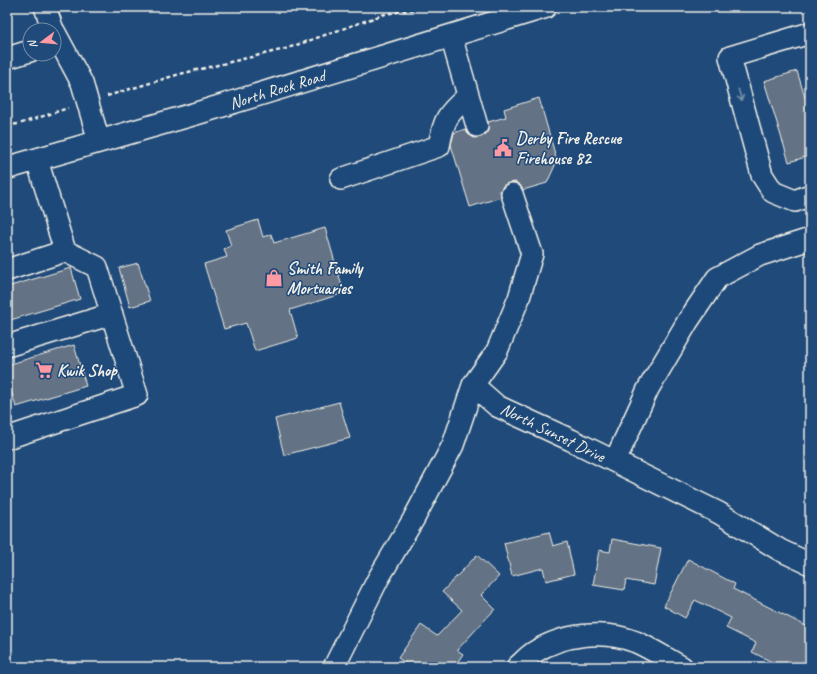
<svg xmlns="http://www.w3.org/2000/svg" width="817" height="674" font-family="Caveat,sans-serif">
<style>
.building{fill:#647284;stroke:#f4f1e8}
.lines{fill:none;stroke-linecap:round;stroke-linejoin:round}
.minor-casing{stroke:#f4f1e8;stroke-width:24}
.major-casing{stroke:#f4f1e8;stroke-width:25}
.path{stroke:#f4f1e8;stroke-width:2.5;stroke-dasharray:4 3;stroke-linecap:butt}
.minor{stroke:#1f4a7a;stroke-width:21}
.major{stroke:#1f4a7a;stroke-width:22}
.oneway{stroke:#748da6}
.labels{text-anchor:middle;stroke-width:3;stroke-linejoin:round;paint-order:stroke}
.street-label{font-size:17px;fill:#f4f1e8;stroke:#1f4a7a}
.poi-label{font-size:17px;font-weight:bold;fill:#f4f1e8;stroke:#1f4a7a;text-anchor:start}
</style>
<rect width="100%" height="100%" fill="#1f4a7a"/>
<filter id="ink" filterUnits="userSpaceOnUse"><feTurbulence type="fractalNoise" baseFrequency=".025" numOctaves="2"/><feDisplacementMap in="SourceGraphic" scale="8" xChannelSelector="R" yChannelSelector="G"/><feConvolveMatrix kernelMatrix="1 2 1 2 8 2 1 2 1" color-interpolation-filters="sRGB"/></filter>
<g filter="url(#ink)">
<!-- building -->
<path class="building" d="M797,71L810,114V147L807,148L809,156L789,162L764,81Z
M539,98L557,161L547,183L523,190L520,185L515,182L509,183L503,186L500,191L501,197L470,207L451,145L454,133L465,129L468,134L474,138L481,137L486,134L489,129L488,122L506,117L504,109Z
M258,220L263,237L271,234L274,243L325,228L344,293L290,310L298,338L255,351L246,323L224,329L204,264L227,257L224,249L231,246L226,230Z
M138,263L150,301L130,307L119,268Z
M71,268L80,299L7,321V287Z
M74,345L86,386L16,407L7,376V365Z
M339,402L350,438L284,455L275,419Z
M549,532L553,546L567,542L574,574L546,581L543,568L512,576L504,543Z
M612,539L661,548L654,585L626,580L624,590L593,585L599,550L610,552Z
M477,555L499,576L481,595L495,609L457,650L463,654L454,667H411L398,658L421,625L437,636L462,610L442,592Z
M688,559L735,584L733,589L810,628V667H782L752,652L756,643L726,628L731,618L695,600L685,618L664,606Z"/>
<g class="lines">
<!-- minor casing -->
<g class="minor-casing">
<path id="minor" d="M45,7L53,30
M54,31L82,83L99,141
M810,33L730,57L762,175L773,192L795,201L810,195
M451,36L477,126
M7,58L30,51
M341,179L439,146C444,119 447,114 468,96
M7,270L65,251
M7,346L112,314
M473,385L497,351L519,298L532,254L512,194
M7,438L137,395L97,267L65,251L37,160
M615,461L648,389L688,321L717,278L760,255L810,239
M334,667L378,579L413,520L453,445L473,385L497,406L571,440L719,513L780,550L810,564
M517,667C522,663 527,657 533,653C562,634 604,629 636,642C652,649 667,659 682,667"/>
</g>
<!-- major casing -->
<g class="major-casing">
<path id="major" d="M7,168L198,113L545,7"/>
</g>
<!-- path -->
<path class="path" d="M107,96L180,74L285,49L385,14L427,7
M7,125L19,124L68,108"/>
<!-- minor -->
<use href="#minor" class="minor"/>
<!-- major -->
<use href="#major" class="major"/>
</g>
<!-- one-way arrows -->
<defs><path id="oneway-shaft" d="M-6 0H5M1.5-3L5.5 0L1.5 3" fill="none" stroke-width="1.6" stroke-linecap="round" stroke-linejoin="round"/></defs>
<use class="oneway" href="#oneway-shaft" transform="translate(740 95) rotate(74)"/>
</g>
<!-- icons -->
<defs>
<g id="civic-bare" transform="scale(1.38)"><path d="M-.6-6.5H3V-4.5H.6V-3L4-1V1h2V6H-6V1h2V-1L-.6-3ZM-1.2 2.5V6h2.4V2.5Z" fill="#ff9aa2" stroke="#1f4a7a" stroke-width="2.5" paint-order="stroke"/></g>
<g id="shop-bare" transform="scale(1.38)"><path d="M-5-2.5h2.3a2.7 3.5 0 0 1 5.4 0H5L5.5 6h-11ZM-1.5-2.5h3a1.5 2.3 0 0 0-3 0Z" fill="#ff9aa2" stroke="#1f4a7a" stroke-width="2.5" paint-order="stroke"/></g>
<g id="supermarket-bare" transform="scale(1.38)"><path d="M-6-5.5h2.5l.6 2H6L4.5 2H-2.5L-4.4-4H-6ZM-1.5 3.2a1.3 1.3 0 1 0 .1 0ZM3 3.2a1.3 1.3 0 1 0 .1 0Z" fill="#ff9aa2" stroke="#1f4a7a" stroke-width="2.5" paint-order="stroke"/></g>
</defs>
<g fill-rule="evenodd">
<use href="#civic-bare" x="503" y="148"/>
<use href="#shop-bare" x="274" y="278"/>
<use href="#supermarket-bare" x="44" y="370"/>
</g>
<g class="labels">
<!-- street labels -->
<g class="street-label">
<text transform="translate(277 89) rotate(-17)" y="6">North Rock Road</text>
<text transform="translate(553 432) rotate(26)" y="6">North Sunset Drive</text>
</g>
<!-- poi labels -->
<g class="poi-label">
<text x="516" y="144">Derby Fire Rescue<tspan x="516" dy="20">Firehouse 82</tspan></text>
<text x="287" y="274">Smith Family<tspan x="287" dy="20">Mortuaries</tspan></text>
<text x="57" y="376">Kwik Shop</text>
</g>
</g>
<!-- margin -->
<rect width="817" height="674" fill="none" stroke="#1f4a7a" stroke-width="24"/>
<rect x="12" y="12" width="793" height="650" fill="none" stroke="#f4f1e8" stroke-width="1.5" filter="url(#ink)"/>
<!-- north arrow -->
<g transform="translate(42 42) rotate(254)"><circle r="19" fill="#1f4a7a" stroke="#748da6"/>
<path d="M0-3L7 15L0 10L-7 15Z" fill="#ff9aa2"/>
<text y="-6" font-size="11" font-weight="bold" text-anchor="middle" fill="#f4f1e8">N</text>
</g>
</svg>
